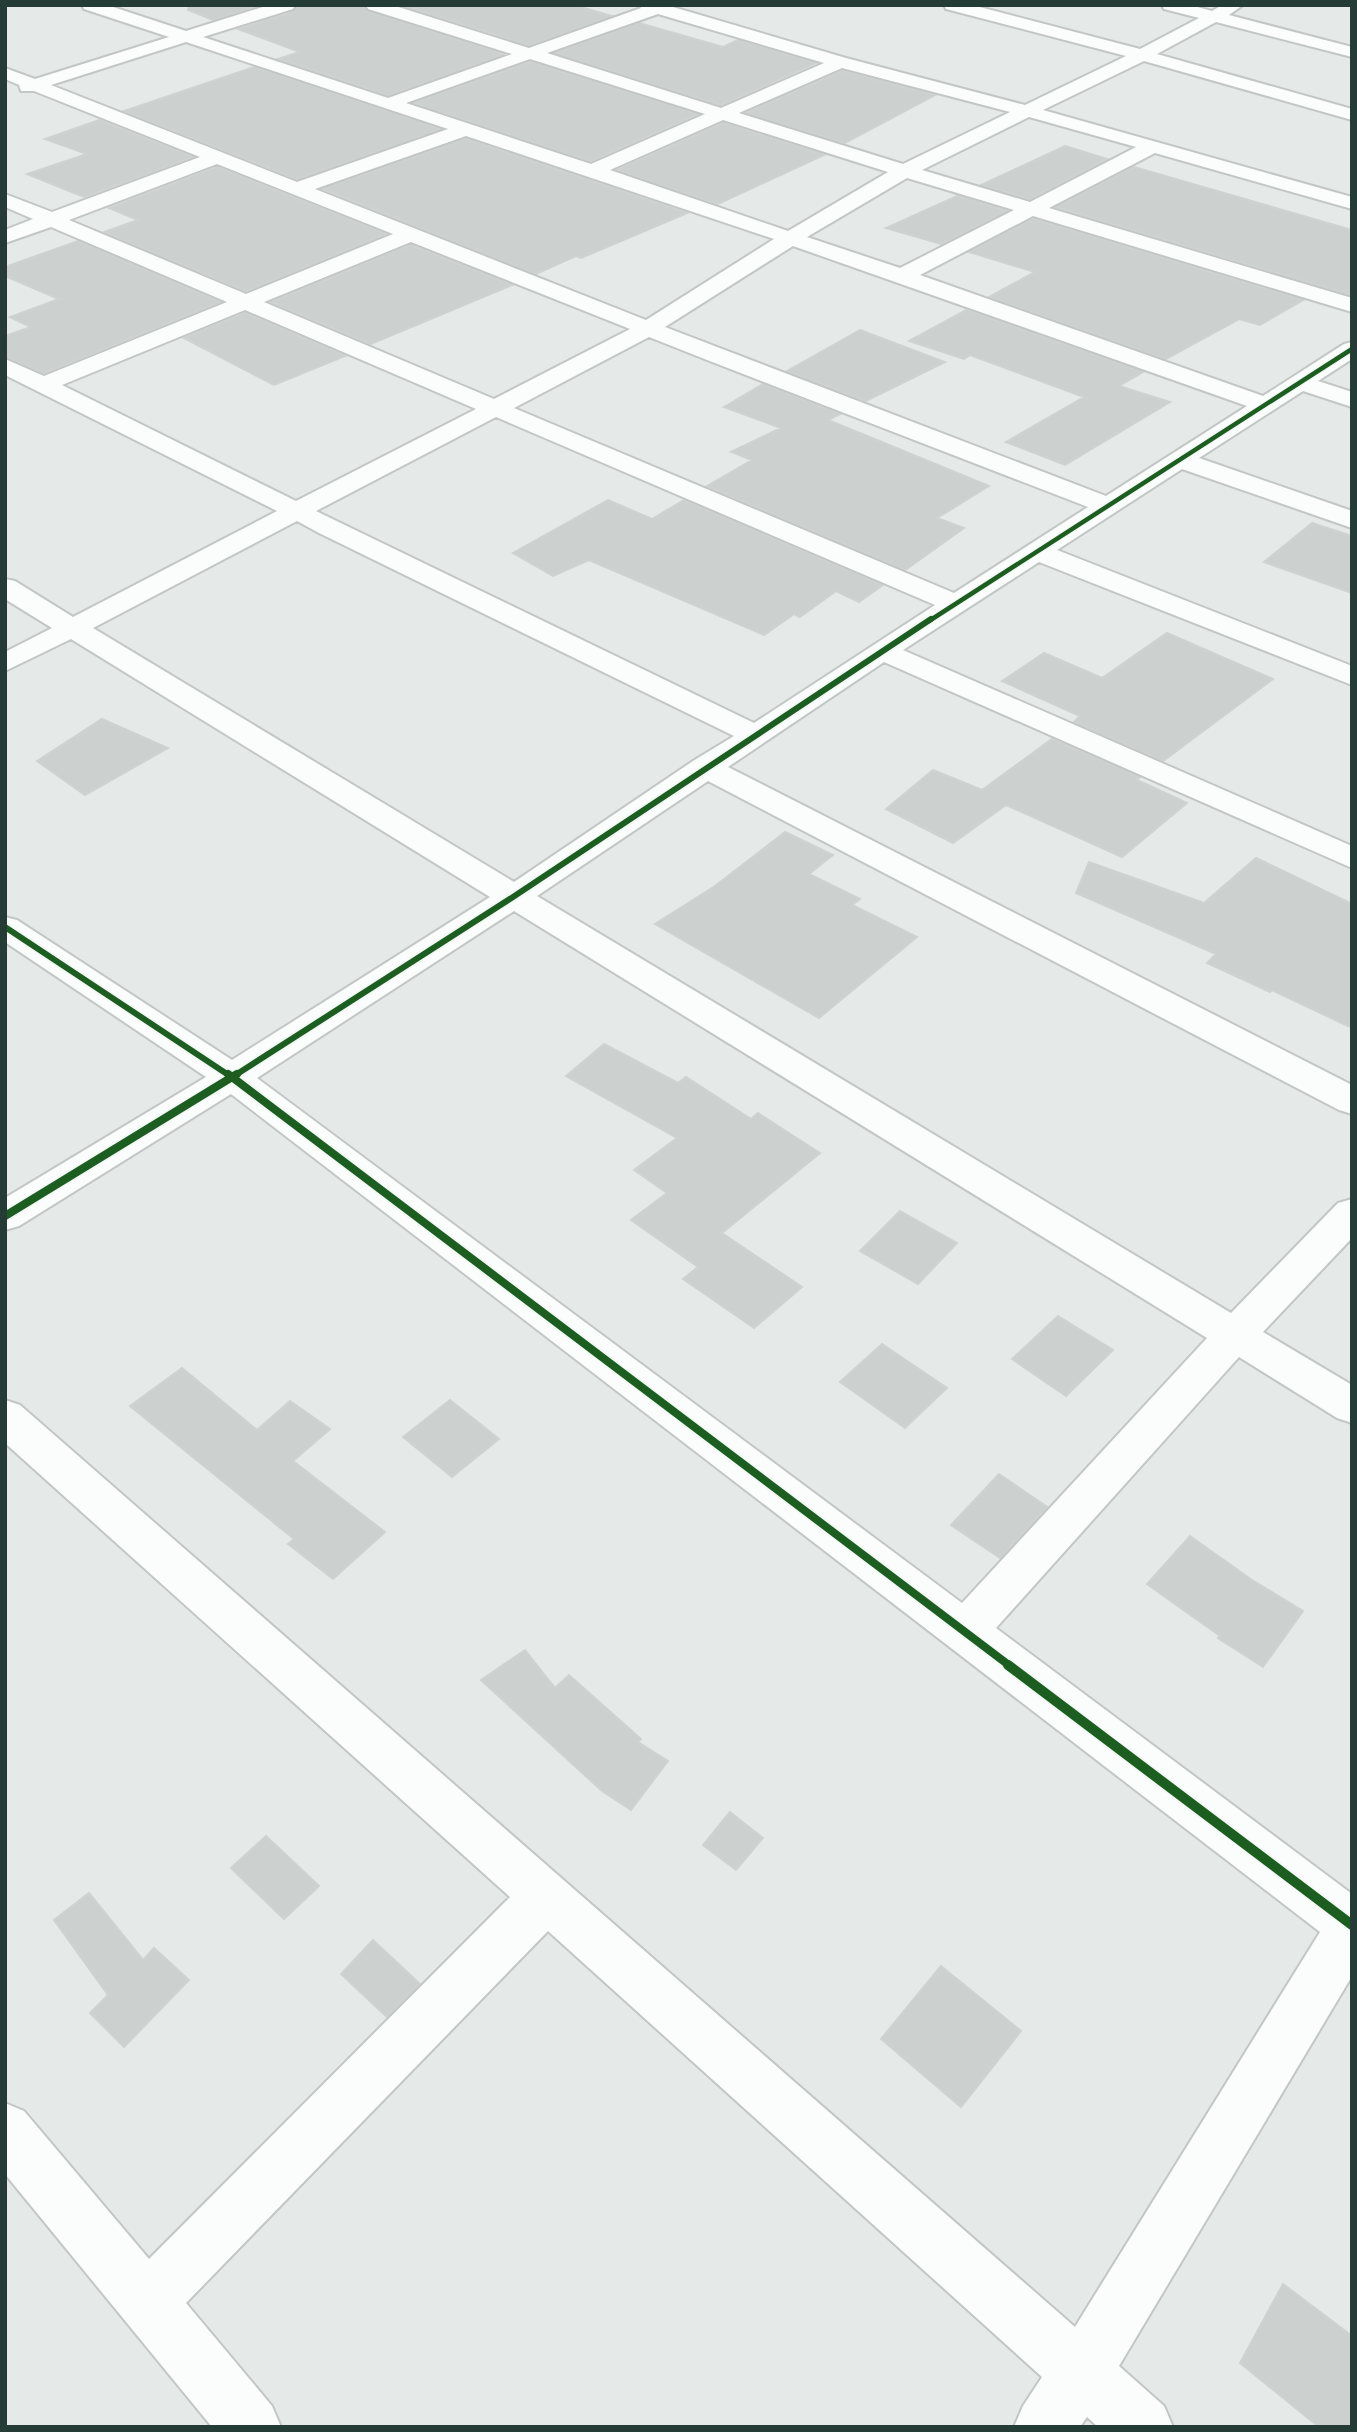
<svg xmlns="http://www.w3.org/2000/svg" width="1357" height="2432" font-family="Commissioner,sans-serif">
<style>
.building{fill:#ccd1cf;stroke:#ced3d1;stroke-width:2}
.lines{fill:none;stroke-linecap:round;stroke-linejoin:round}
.minor-casing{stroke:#c2c7c5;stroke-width:4}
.minor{fill:#fbfcfc;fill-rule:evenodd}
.cycleway-far3-casing{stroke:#f4f8f6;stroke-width:7}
.cycleway-far2-casing{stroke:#f4f8f6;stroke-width:10}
.cycleway-far1-casing{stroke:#f4f8f6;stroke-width:12}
.cycleway-casing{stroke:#f4f8f6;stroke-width:14}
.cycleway-far3{stroke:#1b5e20;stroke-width:4.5}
.cycleway-far2{stroke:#1b5e20;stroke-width:6}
.cycleway-far1{stroke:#1b5e20;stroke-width:8}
.cycleway{stroke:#1b5e20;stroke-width:10}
</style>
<rect width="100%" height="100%" fill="#e5eae8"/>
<!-- building -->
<path class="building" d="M189,5H259L213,20L188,10Z
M297,5H364L367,11L504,54L388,95L278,59L300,52L238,29L294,12Z
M402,5H574L612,16L529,45Z
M639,23L723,47L738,40L816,63L721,105L555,53Z
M530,62L698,114L591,161L414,103Z
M254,67L440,129L297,179L124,111Z
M842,71L935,95L845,143L746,113Z
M99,120L193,157L84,197L27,174L87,154L45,139Z
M723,123L824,155L718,204L617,170Z
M466,139L687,213L581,258L576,256L536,274L323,189Z
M1065,146L1107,159L1030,199L981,185Z
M217,167L386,234L246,291L104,232L138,220L109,208Z
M1134,167L1352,230V295L1056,207Z
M957,196L1007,211L941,244L886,228Z
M1033,219L1303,300L1260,325L1239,319L1166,359L989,297L1035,272L969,252Z
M78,241L220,302L44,373L5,357V336L31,327L10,317L59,299L5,276V267Z
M411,245L512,285L371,344L271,302Z
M966,310L1143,372L1119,386L1170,402L1065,465L1006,442L1084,397L970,355L964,359L909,341Z
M245,313L345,356L274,385L184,338Z
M860,330L945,362L866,401L787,371Z
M763,384L840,414L828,420L989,486L937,518L964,528L905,570L707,486L752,460L731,452L781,428L724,407Z
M608,500L652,519L684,500L883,585L859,602L836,591L800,617L794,614L764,635L589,560L553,576L513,553Z
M1312,523L1352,536V593L1264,562Z
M1167,633L1273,679L1163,761L1074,722L1080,716L1002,681L1044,653L1102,678Z
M102,719L168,748L85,795L37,761Z
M1052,739L1140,777L1137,780L1187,803L1122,857L1006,805L953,843L886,809L933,770L982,790Z
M785,832L833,855L809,874L860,899L852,905L917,937L819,1018L655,924L715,886Z
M1256,858L1352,904V1028L1272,990L1270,992L1207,963L1216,954L1076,893L1089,862L1204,903Z
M604,1044L678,1083L686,1077L751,1119L758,1113L820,1153L722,1233L802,1287L754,1328L683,1279L698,1267L631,1220L667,1193L634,1170L677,1138L566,1076Z
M900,1211L957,1243L918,1284L860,1251Z
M1058,1316L1113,1350L1066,1396L1012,1359Z
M882,1344L947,1388L905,1428L840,1382Z
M182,1368L257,1430L290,1401L330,1429L293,1461L385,1532L333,1579L288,1544L294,1539L130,1406Z
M450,1400L499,1439L452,1477L403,1437Z
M999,1474L1047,1507L1000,1558L951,1525Z
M1190,1536L1252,1580L1303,1611L1263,1667L1218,1638L1220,1636L1147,1584Z
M525,1650L555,1688L569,1675L641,1739L638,1742L668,1761L631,1810L602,1791L481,1680Z
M730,1812L763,1838L736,1870L703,1845Z
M266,1836L319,1886L284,1919L231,1868Z
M89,1893L143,1960L154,1948L189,1980L124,2047L90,2013L108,1995L54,1920Z
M373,1940L420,1984L387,2017L341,1974Z
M941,1966L1021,2031L961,2107L881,2039Z
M1283,2284L1352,2336V2427H1319L1240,2363Z"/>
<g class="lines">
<!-- minor casing -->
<g class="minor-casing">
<path id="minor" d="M82,5H107L186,31L269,5H295L293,9L203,37L388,98L512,54L368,9L366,5H392L529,48L641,8L639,5H666L846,58L1025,105L1126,56L946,9L944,5H972L1140,49L1199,18L1164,9L1162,5H1190L1212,11L1222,5H1243L1229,15L1352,47V57L1216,22L1157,54L1352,109V120L1144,61L1043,110L1352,197V209L1155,153L1049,208L1352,298V312L1033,216L920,275L1263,396L1344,344L1352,342V359L1318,381L1352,392V407L1303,391L1199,458L1352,511V528L1182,469L1057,550L1352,666V685L1039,562L903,650L1352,846V868L884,662L728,767L1352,1085V1114L1339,1110L708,781L537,896L1231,1313L1338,1203L1352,1199V1238L1263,1332L1352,1385V1423L1337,1418L1239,1357L996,1628L1352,1894V1976L1119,2366L1164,2406L1173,2427H1098L1087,2417L1080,2427H1014L1023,2406L1042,2377L548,1931L186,2303L272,2406L281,2427H212L5,2174V2103L24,2111L149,2259L510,1897L5,1443V1400L20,1405L1075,2327L1320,1932L231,1094L19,1226L5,1230V1198L206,1077L5,942V917L17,920L232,1060L490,897L71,639L5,671V652L52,628L5,599V579L15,581L73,617L277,511L5,375V359L44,376L227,302L51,227L5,243V230L33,219L5,207V194L52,212L200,157L34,91H21L19,85L5,79V68L35,79L169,37L84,9ZM658,14L824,63L721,108L547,53ZM186,42L448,129L297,182L51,85ZM530,59L705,114L591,164L406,103ZM842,68L1010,112L903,164L739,113ZM1029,117L1136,147L1030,202L922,170ZM723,120L869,166L888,172L788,231L610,170ZM466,136L774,239L646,320L315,189ZM217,164L393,234L246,294L69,220ZM907,178L1014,210L900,268L807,237ZM411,242L630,329L494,399L264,302ZM793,246L1247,406L1106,496L665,327ZM245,310L476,409L296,501L62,385ZM649,337L707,360L1088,507L954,593L514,408ZM496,417L935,605L754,723L316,511ZM297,521L319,533L734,736L693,761L514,882L93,628ZM514,911L1207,1338L962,1603L257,1078Z"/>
</g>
<!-- minor -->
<use href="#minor" class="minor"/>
<!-- cycleway-far3 casing -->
<g class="cycleway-far3-casing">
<path id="cycleway-far3" d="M929,621L1352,349"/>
</g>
<!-- cycleway-far2 casing -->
<g class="cycleway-far2-casing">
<path id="cycleway-far2" d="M5,927L230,1076
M234,1076L513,897L931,619"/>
</g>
<!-- cycleway-far1 casing -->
<g class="cycleway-far1-casing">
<path id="cycleway-far1" d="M228,1074L1010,1666
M5,1216L237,1074"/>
</g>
<!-- cycleway casing -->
<g class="cycleway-casing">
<path id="cycleway" d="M1008,1665L1352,1925"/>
</g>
<!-- cycleway-far3 -->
<use href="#cycleway-far3" class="cycleway-far3"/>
<!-- cycleway-far2 -->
<use href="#cycleway-far2" class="cycleway-far2"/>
<!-- cycleway-far1 -->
<use href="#cycleway-far1" class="cycleway-far1"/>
<!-- cycleway -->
<use href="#cycleway" class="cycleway"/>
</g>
<!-- border -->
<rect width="1357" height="2432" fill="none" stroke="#253b35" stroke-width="14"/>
</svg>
